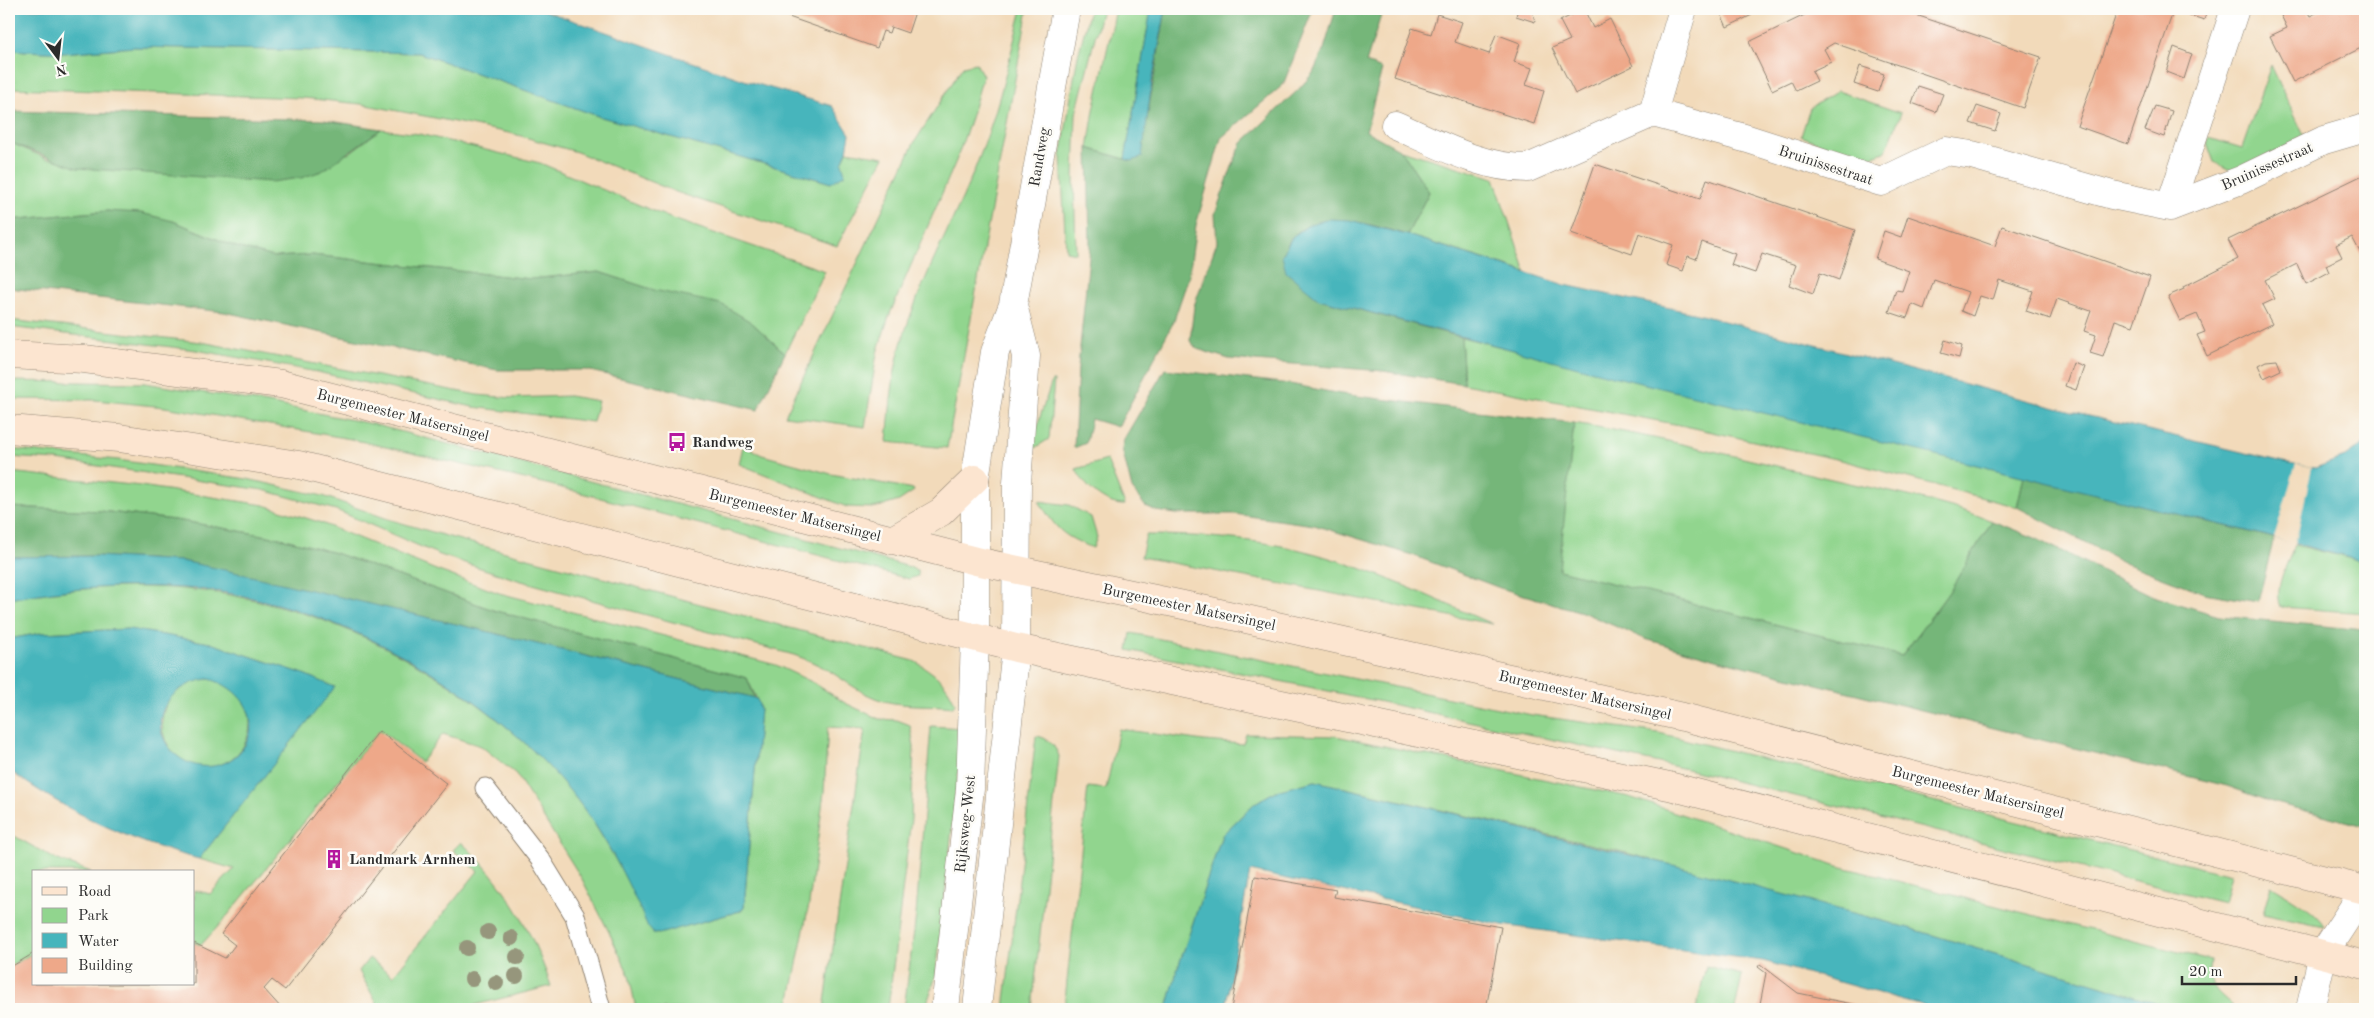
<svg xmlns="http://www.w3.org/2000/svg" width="2374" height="1018" font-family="'Old Standard TT',serif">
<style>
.green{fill:#91d58e;stroke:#5e805c}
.forest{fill:#74b679;stroke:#507052}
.water{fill:#46b5bc;stroke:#387074;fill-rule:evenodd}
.pier{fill:#f2daba}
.building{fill:#eea889}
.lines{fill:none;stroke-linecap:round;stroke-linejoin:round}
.service-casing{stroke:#8e8272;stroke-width:21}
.minor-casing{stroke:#8e8272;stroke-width:29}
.tertiary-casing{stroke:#8e8272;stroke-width:29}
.secondary-casing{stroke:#8e8272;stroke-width:29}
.service{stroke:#fff;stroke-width:19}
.minor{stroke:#fff;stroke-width:28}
.tertiary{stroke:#fff;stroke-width:28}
.secondary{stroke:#fce5d0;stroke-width:28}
.tree{fill:#96967c}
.labels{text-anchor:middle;stroke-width:5;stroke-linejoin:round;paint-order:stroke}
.street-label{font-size:15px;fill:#2b2b2b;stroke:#fdfcf7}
.poi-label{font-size:15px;font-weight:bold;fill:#2b2b2b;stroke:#fdfcf7;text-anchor:start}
</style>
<rect width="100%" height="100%" fill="#fdfcf7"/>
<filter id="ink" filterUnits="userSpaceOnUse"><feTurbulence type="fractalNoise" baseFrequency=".02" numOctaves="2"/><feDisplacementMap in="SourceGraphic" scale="10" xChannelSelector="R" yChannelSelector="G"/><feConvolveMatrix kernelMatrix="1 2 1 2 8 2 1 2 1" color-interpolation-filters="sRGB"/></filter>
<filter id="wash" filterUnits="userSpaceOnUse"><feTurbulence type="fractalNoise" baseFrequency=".0096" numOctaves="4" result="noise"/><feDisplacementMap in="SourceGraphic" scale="20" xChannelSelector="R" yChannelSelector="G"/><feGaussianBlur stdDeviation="1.12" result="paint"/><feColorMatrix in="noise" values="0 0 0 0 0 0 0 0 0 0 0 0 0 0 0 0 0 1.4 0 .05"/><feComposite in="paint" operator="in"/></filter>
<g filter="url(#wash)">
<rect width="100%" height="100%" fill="#f2daba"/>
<!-- green -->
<path class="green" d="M1022,9H1028L947,448L887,442C890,409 892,376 901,344C921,276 959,214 983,148C1000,103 1010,55 1022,9Z
M1090,9H1102L1076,114L1074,177L1076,253L1066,251L1061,157L1077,60Z
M1116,9H1151L1125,159L1088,148L1094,110Z
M134,47L419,53L598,116L831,183L847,151L884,157L837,246L676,192L577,152L514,134L435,118L361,104L303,98L9,88V50L63,53Z
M976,63L983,76L971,118L956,161L889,316L877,353L865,427L785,416L914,143L963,66Z
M2271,65L2305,138L2234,172L2214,162L2207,143L2209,138L2242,148Z
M1838,91L1901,113L1886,151L1864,160L1801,136L1810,108Z
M381,129L419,134L540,163L670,218L825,271L785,353L751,322L599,272L531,279L312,255L274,257L236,247L173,221L107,211L9,220V142L48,159L348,154Z
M1401,150L1494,178L1526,272L1407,235L1429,192Z
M9,320L201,342L477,395L512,398L569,396L598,401L593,422L473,407L317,372L196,350L9,327Z
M1461,337L2024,476L2017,507L1845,461L1685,426L1464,384Z
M9,381L145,383L268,403L372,424L692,508L910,567L918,572V576L909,579L551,485L351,439L165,407L95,400L9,399Z
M1052,381H1054L1049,439L1033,449L1034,435Z
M1574,423C1659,437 1743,458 1827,478C1882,491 1940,500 1992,521L1949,592L1902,656L1558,570Z
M743,446L762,455L831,474L913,489L914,491L899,501L886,505L873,508L847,507L739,464Z
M9,449L118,460L247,479L323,496L388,519L453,538L914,661C933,672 947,682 955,703L953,707C930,704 907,707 884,701C862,695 845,680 826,669C816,663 805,659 794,655L518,580L440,555L336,510L263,490L57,460L9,457Z
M1107,460L1125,505C1105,506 1084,486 1076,469Z
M9,472L141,486L264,505L319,522L436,570L499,593L776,665L814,683L845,703L879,719L897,720L910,725L914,746L911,819L888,1009H824L865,729L828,727L824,792L809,904L788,1009H636L629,975L609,932L582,879L516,774L481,746L443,734L421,762L380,730L223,921L201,945L194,943V890L210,894L234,869L199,859L334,687L301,673L210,643L129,629L41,633L9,639V599C167,570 302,592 439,678C488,709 534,746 571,792C606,835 629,886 656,934L740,911L744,908L760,709C758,699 751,688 747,678L496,611L335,553L285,539L182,521L101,511L9,507Z
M1039,501L1069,505L1091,517L1097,537L1093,548C1061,535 1057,530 1039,501Z
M1146,535C1202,535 1262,539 1316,554C1377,571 1434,599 1492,624L1141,557Z
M2295,545L2365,562V613L2281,607C2273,587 2288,563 2295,545Z
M1131,633L1532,715L1659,733L2231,875L2224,903L1691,770L1377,701L1128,650Z
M162 723a44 44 0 1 1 88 0a44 44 0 1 1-88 0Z
M931,726L963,728L936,976L925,1009H904L916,915Z
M1119,729L1204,741L1243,744L1246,734L1336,736L1629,797L1838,866L2210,960C2206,988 2219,992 2236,1009H2178L1909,928L1721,878L1615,850L1315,781L1276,791L1255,803L1222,835L1177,971L1167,1009H1064L1088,787L1106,789Z
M1036,736C1048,737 1055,746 1059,756L1032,1009H1004Z
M9,833L55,859L91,872H34V953L9,966Z
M461,842C506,884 531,928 551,986L459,1009H380L359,971L369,958L393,976L478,871L453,850Z
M2271,885C2283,893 2320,913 2324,927L2263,914Z
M1706,966L1742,975L1735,1009H1696Z"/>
<!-- forest -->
<path class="forest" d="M1166,9H1313L1283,85L1221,138L1196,225L1189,276L1173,323L1118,427L1091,419L1086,443L1074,448L1078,367L1090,247L1088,148L1131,161L1146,124Z
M1336,9H1383L1366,63L1382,69L1366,131L1401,150L1429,192L1407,235C1371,225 1324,207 1293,236C1288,241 1286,250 1282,256L1319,299L1461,337L1464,384L1383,371L1229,359L1197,349L1190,341L1194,306L1217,242L1215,214L1233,164L1242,143L1298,90L1313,73L1324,49Z
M9,111L324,120L381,129L322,171L301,178L271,182L77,168L9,142Z
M107,211L141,213L173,221L236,247L274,257L312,255L531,279L599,272L654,290L721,304L751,322L785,353L758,410L586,370H497L224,312L9,288V220Z
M1165,369L1290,384L1341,394L1574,423L1559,570L1902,656L1949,592L1992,521L2035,538L2153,596L2219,616L2365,630V826L2275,803L2227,786L1720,660L1645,639L1582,612L1500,588L1412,555L1314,525L1234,514H1176L1156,511L1145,506L1132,489L1122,449L1124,439Z
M2024,476L2274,538L2258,602L2204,593L2125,563L2017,507Z
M9,507L101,511L182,521L285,539L335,553L496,611L747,678L755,698L473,628L182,561L97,556L9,557Z"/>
<!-- water -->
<path class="water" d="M9,9H540L747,81L832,106L850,134L847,151L842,163L845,174L831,183L598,116L419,53L134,47L63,53L9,50Z
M1151,9H1166L1152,82L1142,157L1132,161L1125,159Z
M1330,219L1350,220L1407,235L1565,285L1697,314L2072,412L2284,462L2315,468L2345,457L2365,443V562L2263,535L1616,377L1319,299L1286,272L1282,256L1292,237L1310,224Z
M97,556L182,561L225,570L473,628L755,698L758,701L760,709L744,908L740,911L659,934L653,933L648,927C627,879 604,832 570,791C482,683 324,597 184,588C126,584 66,588 9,599V557Z
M129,629L210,643L301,673L335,687L199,859C131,842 65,811 9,770V639L41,633ZM209,679C237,686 263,715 245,745C227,774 187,773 168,746C146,713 176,682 209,679Z
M1315,781L1677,866L1909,928L2178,1009H1936L1763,961L1502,925L1250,871L1225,1009H1167L1177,971L1222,835L1255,803L1276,791Z"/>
<!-- pier -->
<path class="pier" d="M2296,464L2312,467L2295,545L2274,538Z"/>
<g id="blocks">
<!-- building -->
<path class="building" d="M766,9H916L908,33L891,27L889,33L883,31L877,48Z
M1518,9H1532L1535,22L1516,16Z
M1584,9L1593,28L1610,19L1633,66L1575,94L1552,48L1570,40L1560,21Z
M1731,9H1749L1752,15L1727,27L1721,14Z
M1817,9L1858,11L1859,9H1898L2041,57L2023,108L1834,43L1824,49L1831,62L1812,71L1817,81L1796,91L1791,81L1772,90L1749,42Z
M2118,9H2174L2128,144L2077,126Z
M2188,9H2208L2204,20L2186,14Z
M2278,9H2306L2310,16L2324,9H2365V46L2293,82L2270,36L2287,28Z
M1437,14L1462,22L1455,42L1489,54L1496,34L1520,43L1514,62L1532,68L1526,85L1544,91L1534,124L1395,79L1412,28L1431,34Z
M2174,47L2192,54L2184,79L2166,72Z
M1860,66L1884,74L1878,92L1854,84Z
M1918,86L1943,94L1936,112L1912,103Z
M1977,106L2001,114L1995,131L1970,123Z
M2155,106L2172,111L2164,137L2145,130Z
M1595,164L1700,199L1707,179L1855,230L1839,280L1820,273L1813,294L1789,285L1796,265L1762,254L1755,273L1731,265L1735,254L1702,242L1696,259L1688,256L1683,271L1666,265L1673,245L1639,233L1632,254L1571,233Z
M2365,174V254L2362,256L2352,237L2336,245L2342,257L2326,265L2329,272L2318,278L2306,284L2297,264L2265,280L2275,299L2262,305L2272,324L2207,356L2197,335L2205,332L2197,314L2180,321L2168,296L2184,289L2183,287L2238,259L2228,240Z
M1908,216L1995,246L2002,226L2150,277L2133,326L2115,320L2103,357L2090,353L2096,335L2084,331L2091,311L2057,299L2050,319L2026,311L2033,291L1999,280L1993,300L1980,296L1973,316L1961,311L1968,292L1934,280L1924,309L1912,304L1907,318L1889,312L1896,290L1902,291L1909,271L1875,259L1884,231L1901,237Z
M1945,340L1962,346L1959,358L1941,353Z
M2277,360L2281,370L2264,378L2258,365L2266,361Z
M2073,363L2084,367L2076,390L2065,386Z
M379,731L447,784L285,990L272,980L264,989L282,1009H9V968L34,953V984H194V943L225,958L235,945L221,934Z
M1255,876L1336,890L1334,897L1501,927L1486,1009H1231Z
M1760,964L1798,993L1877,1009H1759L1766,973L1758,967Z"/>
</g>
</g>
<g filter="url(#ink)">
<use href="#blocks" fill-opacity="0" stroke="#8e8272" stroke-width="1"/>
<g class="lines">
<!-- service casing -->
<g class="service-casing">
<path id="service" d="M485,788L540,859L575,916L601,1009"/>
</g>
<!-- minor casing -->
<g class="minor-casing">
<path id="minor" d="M1653,113L1683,9
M1395,125C1438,144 1480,168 1528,168L1653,113L1748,139L1881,182L1946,151L1972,155L2112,195L2170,207L2241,180L2324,140L2365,128
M2170,207L2235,9
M945,1009L970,789L975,638
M977,1009L1016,648
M2310,1009L2323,954L2365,890"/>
</g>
<!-- tertiary casing -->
<g class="tertiary-casing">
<path id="tertiary" d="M1013,305L1026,356L1017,483L1016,648
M975,638V479L995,352L1013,305L1066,9"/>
</g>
<!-- secondary casing -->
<g class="secondary-casing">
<path id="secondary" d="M9,355L84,359L281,384L976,561L1188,606L1683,717L2365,890
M9,429L119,438L299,465L1016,648L1669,786L2365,965
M892,540L941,512L975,479"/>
</g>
<!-- service -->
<use href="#service" class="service"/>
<!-- minor -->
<use href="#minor" class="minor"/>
<!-- tertiary -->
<use href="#tertiary" class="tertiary"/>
<!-- secondary -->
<use href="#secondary" class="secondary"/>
</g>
<!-- trees -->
<g class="tree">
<circle cx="488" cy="932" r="8"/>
<circle cx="511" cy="938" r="8"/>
<circle cx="467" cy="948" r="8"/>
<circle cx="517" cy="957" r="8"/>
<circle cx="516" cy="976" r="8"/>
<circle cx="472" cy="979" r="8"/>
<circle cx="496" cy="983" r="8"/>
</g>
</g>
<!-- icons -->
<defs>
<g id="bus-bare" transform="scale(1.5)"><path d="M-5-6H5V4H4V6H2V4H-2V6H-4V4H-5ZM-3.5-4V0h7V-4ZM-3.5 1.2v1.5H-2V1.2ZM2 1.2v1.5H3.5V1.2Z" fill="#b5179e" stroke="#fdfcf7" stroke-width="2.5" paint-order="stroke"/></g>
<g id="building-bare" transform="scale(1.5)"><path d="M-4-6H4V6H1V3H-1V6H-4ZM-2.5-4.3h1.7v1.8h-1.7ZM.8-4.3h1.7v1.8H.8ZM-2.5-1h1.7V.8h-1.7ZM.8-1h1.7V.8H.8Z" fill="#b5179e" stroke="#fdfcf7" stroke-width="2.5" paint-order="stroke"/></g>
</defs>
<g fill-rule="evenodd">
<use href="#bus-bare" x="677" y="442"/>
<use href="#building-bare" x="334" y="859"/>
</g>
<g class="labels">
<!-- street labels -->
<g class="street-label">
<text transform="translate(1039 157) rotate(-80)" y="5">Randweg</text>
<text transform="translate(1826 165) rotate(18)" y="5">Bruinissestraat</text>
<text transform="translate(2267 166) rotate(-24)" y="5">Bruinissestraat</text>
<text transform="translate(403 415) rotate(14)" y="5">Burgemeester Matsersingel</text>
<text transform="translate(795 515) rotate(14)" y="5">Burgemeester Matsersingel</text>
<text transform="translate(1189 607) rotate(12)" y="5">Burgemeester Matsersingel</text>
<text transform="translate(1585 695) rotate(13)" y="5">Burgemeester Matsersingel</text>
<text transform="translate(1978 792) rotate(14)" y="5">Burgemeester Matsersingel</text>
<text transform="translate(965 824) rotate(-84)" y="5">Rijksweg-West</text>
</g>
<!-- poi labels -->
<g class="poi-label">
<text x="692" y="447">Randweg</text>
<text x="349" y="864">Landmark Arnhem</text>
</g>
</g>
<!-- margin -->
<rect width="2374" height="1018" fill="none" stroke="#fdfcf7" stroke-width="30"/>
<!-- legend -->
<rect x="32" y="870" width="162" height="115" fill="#fdfcf7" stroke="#a9a8a5"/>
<rect x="42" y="887" width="25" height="8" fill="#fce5d0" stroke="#a9a8a5"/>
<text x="78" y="896" font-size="15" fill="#2b2b2b">Road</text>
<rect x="42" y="908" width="25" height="15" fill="#91d58e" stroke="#a9a8a5"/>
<text x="78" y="920" font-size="15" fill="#2b2b2b">Park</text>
<rect x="42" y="933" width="25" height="15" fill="#46b5bc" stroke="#a9a8a5"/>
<text x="78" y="946" font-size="15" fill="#2b2b2b">Water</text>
<rect x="42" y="958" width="25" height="15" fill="#eea889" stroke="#a9a8a5"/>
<text x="78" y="970" font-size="15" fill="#2b2b2b">Building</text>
<!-- north arrow -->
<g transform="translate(58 58) rotate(165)" stroke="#fdfcf7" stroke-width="4" paint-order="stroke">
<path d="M0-4L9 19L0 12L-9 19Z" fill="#2b2b2b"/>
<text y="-8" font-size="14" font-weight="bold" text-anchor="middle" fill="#2b2b2b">N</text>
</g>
<!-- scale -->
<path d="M2182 976v8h114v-8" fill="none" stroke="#2b2b2b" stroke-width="2.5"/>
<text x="2189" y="976" font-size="15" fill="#2b2b2b" stroke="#fdfcf7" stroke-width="4" paint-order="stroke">20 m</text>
</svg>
